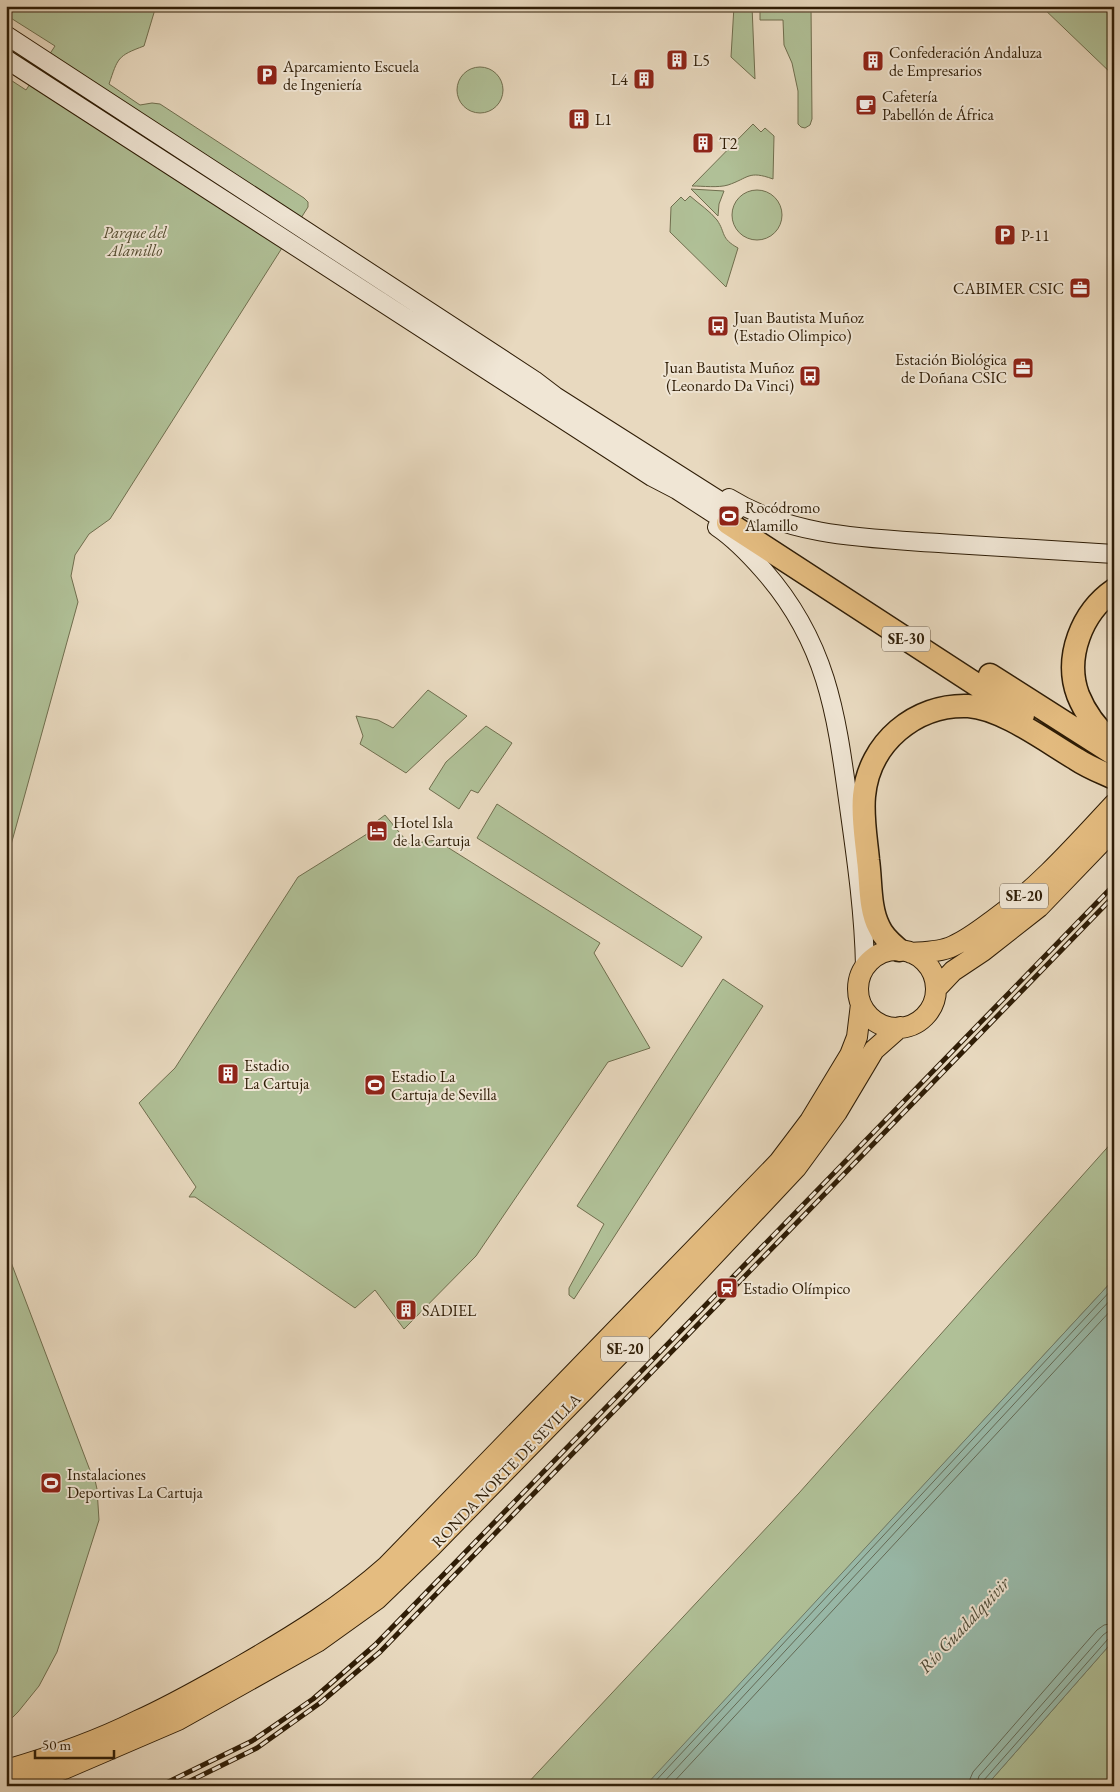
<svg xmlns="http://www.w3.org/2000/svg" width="1120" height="1792" font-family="'EB Garamond',serif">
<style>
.green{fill:#b0c097;stroke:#706e4e}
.water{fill:#99bbab;stroke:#6f7c69}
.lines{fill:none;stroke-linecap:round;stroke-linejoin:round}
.shore{stroke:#646c58;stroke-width:1}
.secondary-casing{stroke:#2f1d06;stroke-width:20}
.trunk-casing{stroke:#2f1d06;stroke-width:22}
.motorway-casing{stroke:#2f1d06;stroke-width:25}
.secondary{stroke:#f0e6d5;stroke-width:18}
.trunk{stroke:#e4bc80;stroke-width:20}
.motorway{stroke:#e4bc80;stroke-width:22}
.rail-casing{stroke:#2f1d06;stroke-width:5}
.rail{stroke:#f0e6d5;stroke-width:3;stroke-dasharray:9;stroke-linecap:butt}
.labels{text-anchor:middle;stroke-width:4;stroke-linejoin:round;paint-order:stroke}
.shield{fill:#f0e6d5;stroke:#695944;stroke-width:1}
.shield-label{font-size:15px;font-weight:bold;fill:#2f1d06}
.poi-label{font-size:16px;fill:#2f1d06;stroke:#f0e6d5;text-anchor:start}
.park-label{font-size:16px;font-style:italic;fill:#564e32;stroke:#f0e6d5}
.street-label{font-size:16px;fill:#2f1d06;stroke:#f0e6d5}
.water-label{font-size:18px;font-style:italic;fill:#4f4c38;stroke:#f0e6d5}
</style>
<rect width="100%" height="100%" fill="#e8d9bf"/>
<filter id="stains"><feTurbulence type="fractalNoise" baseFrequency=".004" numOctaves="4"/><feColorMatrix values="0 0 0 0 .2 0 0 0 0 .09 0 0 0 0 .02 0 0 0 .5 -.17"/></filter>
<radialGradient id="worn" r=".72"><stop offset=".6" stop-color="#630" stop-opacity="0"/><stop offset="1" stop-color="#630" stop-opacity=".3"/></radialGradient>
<!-- green -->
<path class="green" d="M6,6H156L144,46C117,56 118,58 109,84L140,105L152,103L160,104L304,198L308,202V207L110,519L89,534L75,555L71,576L78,602L6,863V77L26,90L55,46L6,15Z
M734,6H752L755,79L731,57Z
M760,6H811L812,119L810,125L805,128L801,127L798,124V91L792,63L784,45L783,20H760Z
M1041,6H1114V76Z
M457 90a23 23 0 1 1 46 0a23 23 0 1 1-46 0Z
M753,124L761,132L765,128L774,136L773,179C748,170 749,178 728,185C718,188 703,186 692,186Z
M691,189L724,191L719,204L718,216Z
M732 215a25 25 0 1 1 50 0a25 25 0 1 1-50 0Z
M690,196C699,204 710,211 717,220C726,233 720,238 738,248L726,287L670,232L671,207L681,197L685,201Z
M428,690L467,716L406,773L360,744L363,736L356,716L378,720L393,728Z
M486,726L512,743L478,793L471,790L459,809L429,789L446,762Z
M497,804L702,937L682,967L477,838Z
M385,815L409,844L436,840L600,943L594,953L650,1048L608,1062L476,1256L404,1329L375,1290L355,1308L195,1197H189L196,1187L139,1103L175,1068L298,877L375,829L373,824Z
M723,979L763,1006L574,1299L569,1295V1288L604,1224L577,1206Z
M1114,1140V1279L646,1786H525L799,1493Z
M6,1249L91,1473L94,1476L97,1489L99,1520L57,1652L39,1686L18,1712L6,1724Z
M1114,1640V1786H986Z"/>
<!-- water -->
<path class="water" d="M1114,1279V1640L986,1786H645Z"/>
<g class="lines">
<!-- shore -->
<path class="shore" d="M651,1786L1114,1287
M660,1786L1114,1296
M670,1786L1114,1307
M969,1786L970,1779L973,1772L1097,1630L1104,1625L1114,1623
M976,1786L979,1776L1103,1635L1107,1632L1114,1631
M983,1786L984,1780L1108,1639L1114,1637"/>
<!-- secondary casing -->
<g class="secondary-casing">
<path id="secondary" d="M6,35L534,380L555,396L736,511
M6,59L652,477L677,490L728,523
M729,498C792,537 866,538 939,543C997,547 1055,550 1114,554
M717,527C735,539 750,555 764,571C830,646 837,721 850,814C857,864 864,915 865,966"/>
</g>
<!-- trunk casing -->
<g class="trunk-casing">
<path id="trunk" d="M858 989a39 39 0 1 1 78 0a39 39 0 1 1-78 0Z
M911,953C925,952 941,952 953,946C967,940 980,930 992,921C1038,888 1075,846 1114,804
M936,989L953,971L983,951L1039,907L1114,829
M6,1770C51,1757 95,1742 137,1721C173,1705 207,1685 241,1666C293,1636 342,1606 387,1566L779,1162L810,1121L850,1055L857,1037L861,1004
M11,1786L64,1769L178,1720L317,1642L377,1599L432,1546L651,1322L796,1168L837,1112L874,1050L900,1027"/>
</g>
<!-- motorway casing -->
<g class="motorway-casing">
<path id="motorway" d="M728,523L1023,715
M1114,590C1082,612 1064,657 1078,695C1086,715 1098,730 1114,744
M990,675L1114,754
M899,950C891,943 883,937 879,927C869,908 871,881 868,860C866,839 862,817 864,796C869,743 915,704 968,706C1002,708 1047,742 1076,759C1088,767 1101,772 1114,778"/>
</g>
<!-- secondary -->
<use href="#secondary" class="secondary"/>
<!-- trunk -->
<use href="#trunk" class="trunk"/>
<!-- motorway -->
<use href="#motorway" class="motorway"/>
<!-- rail casing -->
<g class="rail-casing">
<path id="rail" d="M160,1786L252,1741L313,1699L375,1645L1114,885
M180,1786L257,1748L320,1703L380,1652L1114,896"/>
</g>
<!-- rail -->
<use href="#rail" class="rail"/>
</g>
<!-- icons -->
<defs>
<g id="building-square" transform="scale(1.125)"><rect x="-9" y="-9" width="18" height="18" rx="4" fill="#8f2418" stroke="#f0e6d5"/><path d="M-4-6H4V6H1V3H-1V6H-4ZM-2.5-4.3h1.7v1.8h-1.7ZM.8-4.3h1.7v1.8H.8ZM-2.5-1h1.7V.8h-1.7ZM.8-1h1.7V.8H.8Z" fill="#fff"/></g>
<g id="parking-square" transform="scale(1.125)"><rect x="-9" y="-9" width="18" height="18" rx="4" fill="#8f2418" stroke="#f0e6d5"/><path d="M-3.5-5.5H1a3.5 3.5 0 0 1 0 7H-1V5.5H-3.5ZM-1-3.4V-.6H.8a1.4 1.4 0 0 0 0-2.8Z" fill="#fff"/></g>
<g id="cafe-square" transform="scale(1.125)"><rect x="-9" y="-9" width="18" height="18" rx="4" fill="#8f2418" stroke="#f0e6d5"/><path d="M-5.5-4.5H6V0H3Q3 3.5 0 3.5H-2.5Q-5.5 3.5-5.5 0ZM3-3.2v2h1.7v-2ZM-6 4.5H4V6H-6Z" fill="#fff"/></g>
<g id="office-square" transform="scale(1.125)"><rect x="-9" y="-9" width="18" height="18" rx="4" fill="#8f2418" stroke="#f0e6d5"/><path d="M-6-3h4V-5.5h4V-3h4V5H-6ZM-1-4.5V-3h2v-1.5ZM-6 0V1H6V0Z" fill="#fff"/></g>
<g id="bus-square" transform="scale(1.125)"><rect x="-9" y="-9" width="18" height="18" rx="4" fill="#8f2418" stroke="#f0e6d5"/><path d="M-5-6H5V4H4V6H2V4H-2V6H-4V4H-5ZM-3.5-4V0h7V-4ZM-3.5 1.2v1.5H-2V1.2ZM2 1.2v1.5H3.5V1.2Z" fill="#fff"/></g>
<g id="stadium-square" transform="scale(1.125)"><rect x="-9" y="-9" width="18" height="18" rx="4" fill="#8f2418" stroke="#f0e6d5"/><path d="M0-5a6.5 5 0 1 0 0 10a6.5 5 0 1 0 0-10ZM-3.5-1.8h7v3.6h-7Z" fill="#fff"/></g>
<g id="hotel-square" transform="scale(1.125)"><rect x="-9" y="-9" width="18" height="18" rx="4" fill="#8f2418" stroke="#f0e6d5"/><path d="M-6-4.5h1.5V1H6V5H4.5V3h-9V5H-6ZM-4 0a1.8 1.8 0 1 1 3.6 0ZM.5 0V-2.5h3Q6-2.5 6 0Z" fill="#fff"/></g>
<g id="station-square" transform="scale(1.125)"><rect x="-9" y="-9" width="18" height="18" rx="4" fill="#8f2418" stroke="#f0e6d5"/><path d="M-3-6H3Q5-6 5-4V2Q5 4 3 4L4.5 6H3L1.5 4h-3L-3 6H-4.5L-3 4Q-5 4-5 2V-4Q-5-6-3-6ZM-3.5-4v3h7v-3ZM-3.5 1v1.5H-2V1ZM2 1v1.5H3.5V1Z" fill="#fff"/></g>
</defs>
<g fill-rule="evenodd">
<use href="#building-square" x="677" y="60"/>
<use href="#building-square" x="873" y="61"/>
<use href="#parking-square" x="267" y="75"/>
<use href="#building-square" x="644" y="79"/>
<use href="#cafe-square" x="866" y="105"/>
<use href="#building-square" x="579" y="119"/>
<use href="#building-square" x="703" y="143"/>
<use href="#parking-square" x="1005" y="235"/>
<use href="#office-square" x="1080" y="288"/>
<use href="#bus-square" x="718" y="326"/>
<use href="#office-square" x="1023" y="368"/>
<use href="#bus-square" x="810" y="376"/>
<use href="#stadium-square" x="729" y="516"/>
<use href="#hotel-square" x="377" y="831"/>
<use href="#building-square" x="228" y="1074"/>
<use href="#stadium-square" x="375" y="1085"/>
<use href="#station-square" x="727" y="1288"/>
<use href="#building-square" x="406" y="1310"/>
<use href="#stadium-square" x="51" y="1483"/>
</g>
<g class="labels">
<!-- shield labels -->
<g class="shield">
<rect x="882" y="626.5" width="48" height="25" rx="4"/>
<rect x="1000" y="883.5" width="48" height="25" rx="4"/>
<rect x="601" y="1336.5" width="48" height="25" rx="4"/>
</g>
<g class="shield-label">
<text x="906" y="644">SE-30</text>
<text x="1024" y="901">SE-20</text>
<text x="625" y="1354">SE-20</text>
</g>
<!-- poi labels -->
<g class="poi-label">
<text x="889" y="58">Confederación Andaluza<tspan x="889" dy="18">de Empresarios</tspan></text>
<text x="693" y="66">L5</text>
<text x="283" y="72">Aparcamiento Escuela<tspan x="283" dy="18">de Ingeniería</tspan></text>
<text x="628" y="85" text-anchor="end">L4</text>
<text x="882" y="102">Cafetería<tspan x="882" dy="18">Pabellón de África</tspan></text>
<text x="595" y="125">L1</text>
<text x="719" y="149">T2</text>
<text x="1021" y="241">P-11</text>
<text x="1064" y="294" text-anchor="end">CABIMER CSIC</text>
<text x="734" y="323">Juan Bautista Muñoz<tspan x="734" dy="18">(Estadio Olimpico)</tspan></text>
<text x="1007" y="365" text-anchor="end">Estación Biológica<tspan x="1007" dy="18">de Doñana CSIC</tspan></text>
<text x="794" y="373" text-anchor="end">Juan Bautista Muñoz<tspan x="794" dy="18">(Leonardo Da Vinci)</tspan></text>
<text x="745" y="513">Rocódromo<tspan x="745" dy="18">Alamillo</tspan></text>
<text x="393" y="828">Hotel Isla<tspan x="393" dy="18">de la Cartuja</tspan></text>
<text x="244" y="1071">Estadio<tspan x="244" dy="18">La Cartuja</tspan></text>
<text x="391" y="1082">Estadio La<tspan x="391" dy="18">Cartuja de Sevilla</tspan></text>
<text x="743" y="1294">Estadio Olímpico</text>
<text x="422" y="1316">SADIEL</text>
<text x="67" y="1480">Instalaciones<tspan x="67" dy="18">Deportivas La Cartuja</tspan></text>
</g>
<!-- park labels -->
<g class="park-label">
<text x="135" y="238">Parque del<tspan x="135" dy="18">Alamillo</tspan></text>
</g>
<!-- street labels -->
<g class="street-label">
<text transform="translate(506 1470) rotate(-46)" y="6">RONDA NORTE DE SEVILLA</text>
</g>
<!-- water labels -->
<g class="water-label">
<text transform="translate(964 1625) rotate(-47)" y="6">Río Guadalquivir</text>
</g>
</g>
<!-- margin -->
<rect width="1120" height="1792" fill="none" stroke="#e8d9bf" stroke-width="25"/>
<rect x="8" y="8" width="1105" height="1777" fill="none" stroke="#2f1d06" stroke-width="2.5"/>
<rect x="12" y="12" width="1095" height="1767" fill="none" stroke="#2f1d06"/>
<!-- scale -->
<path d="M35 1750v8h79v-8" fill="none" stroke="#2f1d06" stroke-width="2.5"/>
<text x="42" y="1750" font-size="15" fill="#2f1d06" stroke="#f0e6d5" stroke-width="4" paint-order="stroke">50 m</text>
<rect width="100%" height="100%" filter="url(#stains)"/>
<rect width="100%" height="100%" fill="url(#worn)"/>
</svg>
